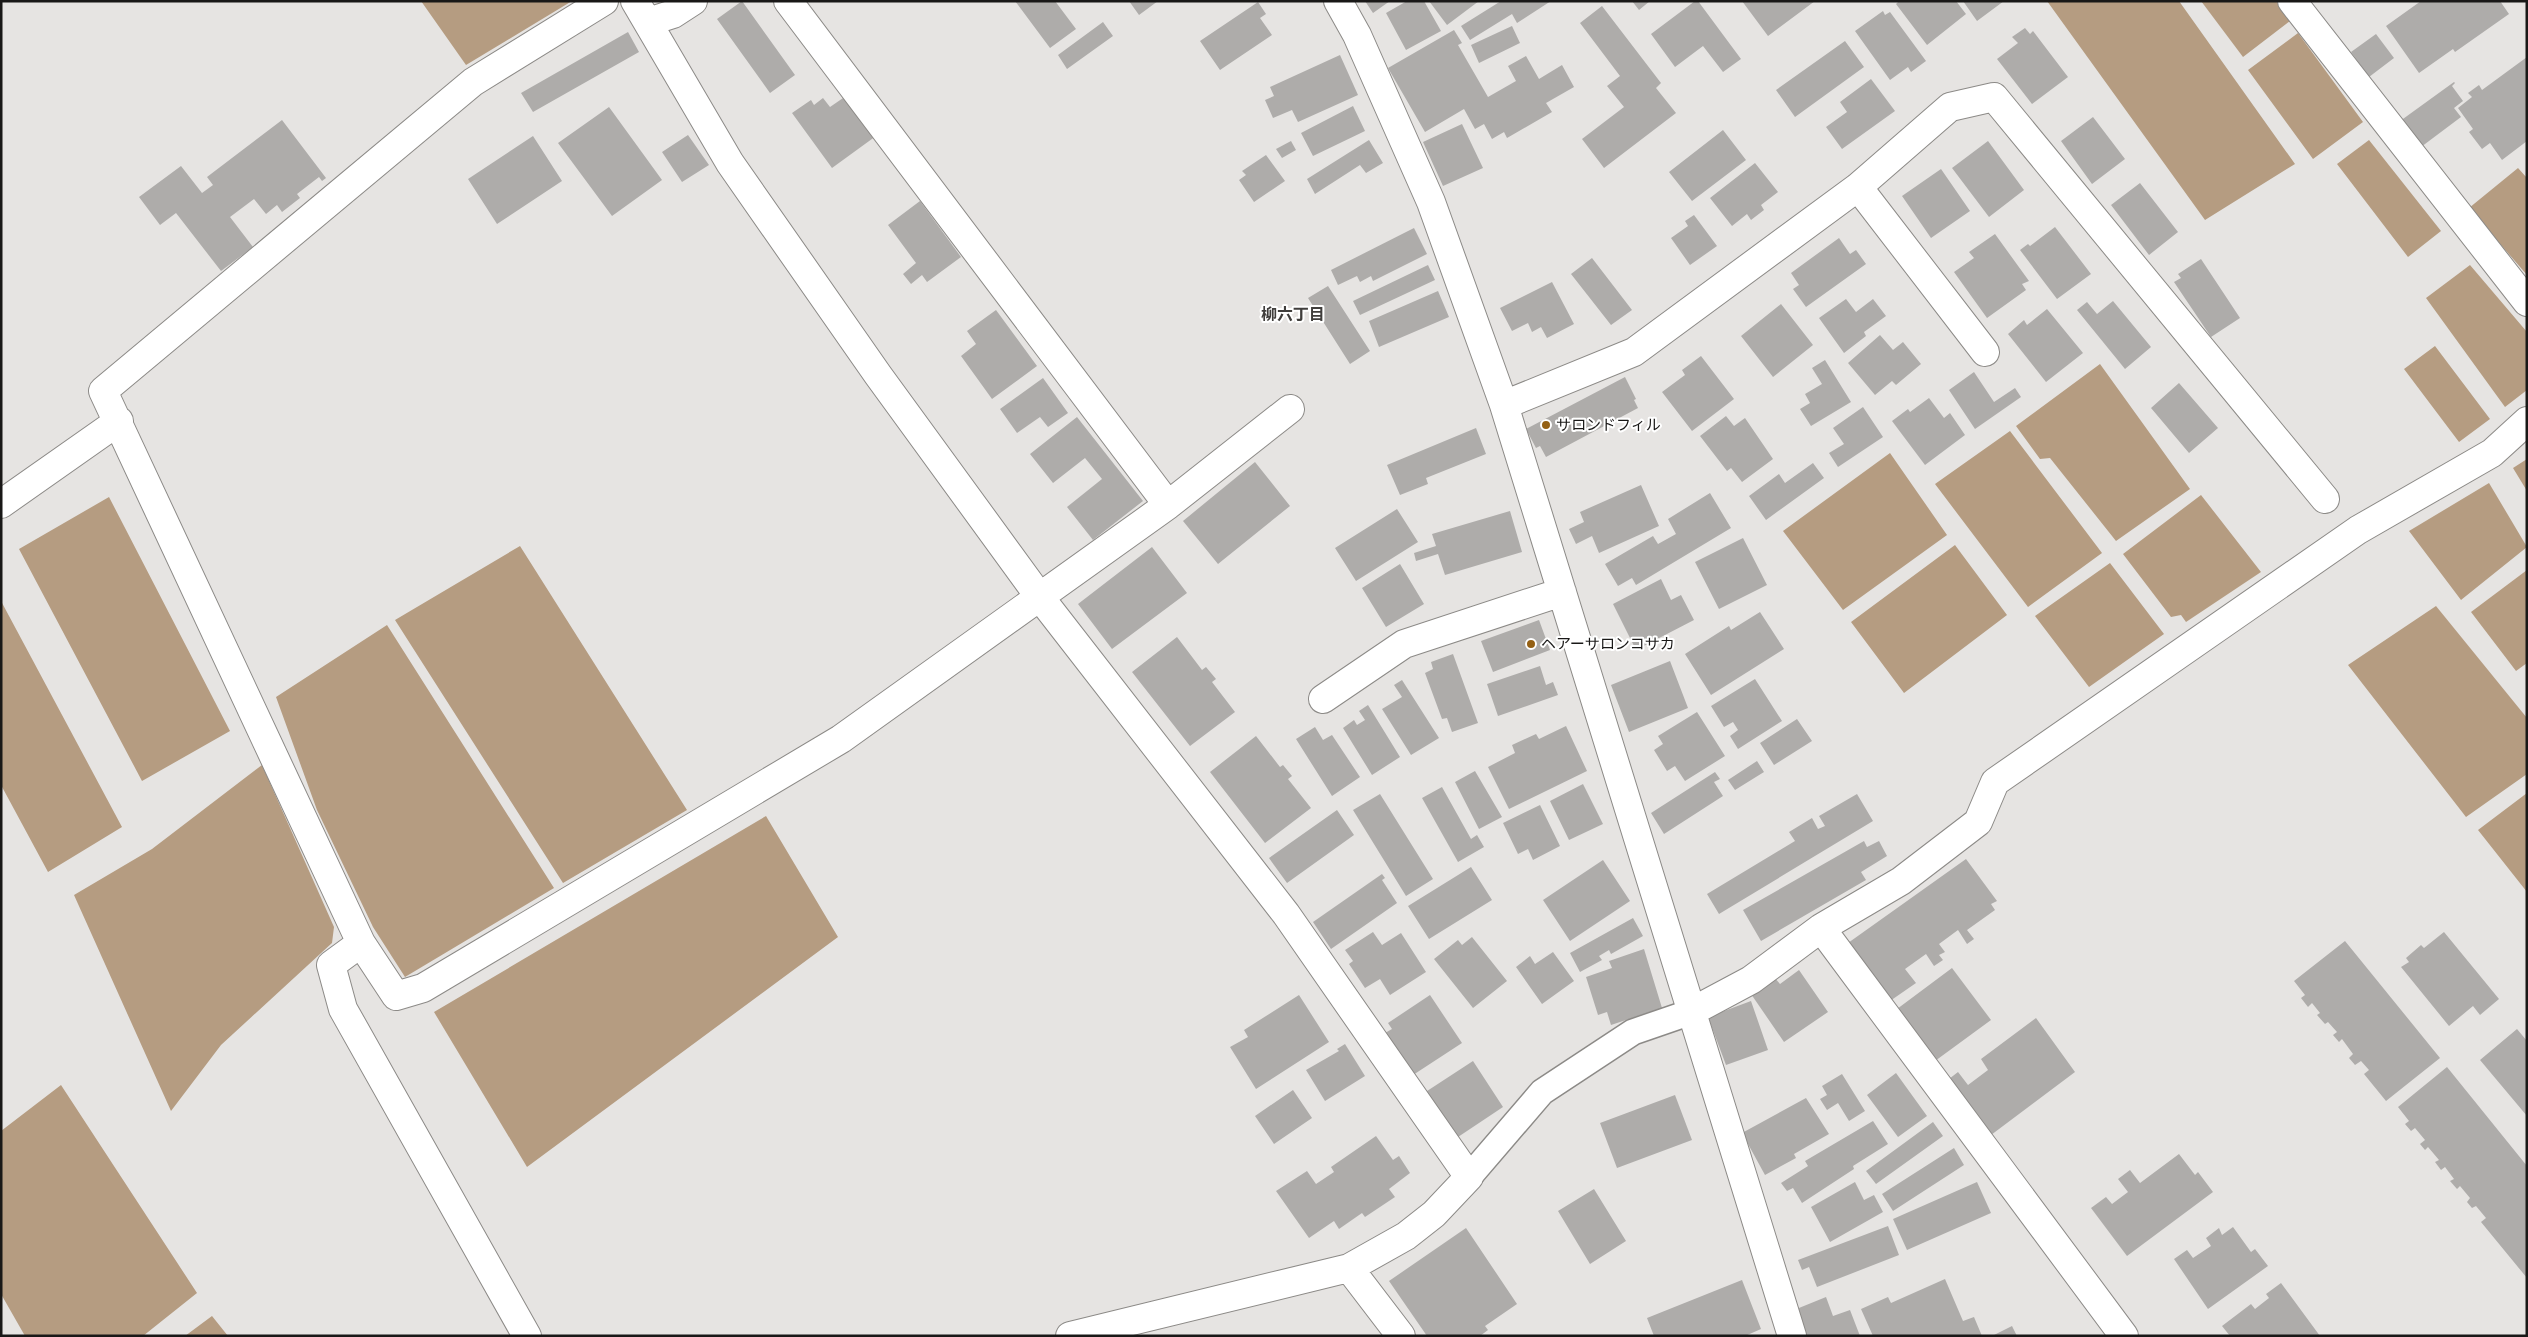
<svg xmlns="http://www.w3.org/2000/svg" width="2528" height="1337" font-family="Figtree,'Noto Sans JP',sans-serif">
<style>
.water{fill:#b59c81}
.building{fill:#aeacaa}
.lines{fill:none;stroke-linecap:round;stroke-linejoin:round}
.lane-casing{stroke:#8c8a87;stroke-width:28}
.street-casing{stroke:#8c8a87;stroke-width:30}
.lane{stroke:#fff;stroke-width:25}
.street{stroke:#fff;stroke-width:28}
.poi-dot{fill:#946014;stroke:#fff;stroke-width:2}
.labels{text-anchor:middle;stroke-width:4;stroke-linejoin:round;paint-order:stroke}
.poi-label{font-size:15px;fill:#191817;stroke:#fff;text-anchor:start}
.neighbourhood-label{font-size:16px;font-weight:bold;fill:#403e3c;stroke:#fff}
</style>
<rect width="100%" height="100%" fill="#e6e4e2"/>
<!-- water -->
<path class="water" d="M421,1H572L466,65Z
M2047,1H2179L2295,164L2205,220Z
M2201,1H2276L2290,21L2243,57Z
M2298,33L2363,122L2313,159L2248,70Z
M2369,140L2441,231L2408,257L2337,164Z
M2518,168L2527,178V275L2469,208Z
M2470,265L2527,332V390L2505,407L2426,298Z
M2435,346L2490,419L2459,442L2404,369Z
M2100,364L2190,489L2116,541L2050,458L2040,459L2016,426Z
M2010,431L2102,553L2028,607L1935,484Z
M1890,453L1947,535L1843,610L1783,531Z
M2527,459V491L2513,468Z
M2489,483L2527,547L2461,600L2409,531Z
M2201,495L2261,572L2186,622L2181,615L2171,617L2123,554Z
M109,497L230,731L142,781L19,549Z
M1955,545L2007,615L1904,693L1851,622Z
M520,546L687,810L563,883L395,620Z
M2110,563L2164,634L2089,687L2035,616Z
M2527,570V663L2516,671L2471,612Z
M1,601L122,827L48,872L1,785Z
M2436,606L2527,718V774L2466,817L2348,665Z
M387,625L554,888L405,977L373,927L317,810L276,697Z
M262,765L334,927L332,943L221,1045L171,1111L74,895L152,849Z
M2527,793V892L2478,830Z
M766,816L838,937L527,1167L434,1012Z
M61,1085L197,1293L143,1336H25L1,1294V1131Z
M212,1316L228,1336H185Z"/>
<!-- building -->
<path class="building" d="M742,1L795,75L770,93L717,19Z
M1015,1H1055L1076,29L1050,48Z
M1129,1H1158L1139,15Z
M1365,1H1390L1373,13Z
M1407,1H1424L1441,31L1406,50L1386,13Z
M1429,1H1479L1447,25Z
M1501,1H1551L1517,23L1512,14L1470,40L1461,26Z
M1632,1H1650L1639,10Z
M1695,1H1698L1741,59L1723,72L1703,46L1675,67L1651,34Z
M1742,1H1815L1768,36Z
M1899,1H1956L1966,14L1927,45L1896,4Z
M1963,1H2004L1977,21Z
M2421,1H2500L2509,14L2455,52L2453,49L2419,73L2386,26Z
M1258,2L1266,14L1260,18L1272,35L1220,70L1200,41Z
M1602,6L1661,83L1656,88L1676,113L1604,168L1582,139L1624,107L1607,86L1620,76L1580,23Z
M1883,11L1885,15L1890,12L1926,61L1911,72L1908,67L1890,80L1855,31Z
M1103,22L1113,36L1067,69L1058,55Z
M1512,26L1520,43L1479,63L1471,45Z
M2025,28L2030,34L2033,31L2068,77L2032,104L1997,59L2018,43L2012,37Z
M1454,30L1462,43L1458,45L1488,97L1516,81L1508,66L1526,56L1539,79L1562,65L1574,87L1546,103L1552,112L1507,138L1504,132L1492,139L1484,124L1475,129L1464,109L1425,132L1388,68Z
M628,32L639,52L533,112L521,93Z
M2376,34L2394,58L2369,77L2351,52Z
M1845,41L1864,67L1795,117L1776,90Z
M1340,55L1358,95L1298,122L1292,110L1273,118L1265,100L1274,96L1270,87Z
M2527,57V141L2502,160L2490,143L2482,149L2469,132L2473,129L2458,108L2472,97L2468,93L2479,85L2482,90Z
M1871,79L1895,111L1842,149L1826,127L1847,112L1840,102Z
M2454,82L2455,83L2452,86L2463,101L2454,108L2461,117L2417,150L2396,124Z
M846,96L876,136L832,168L792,113L811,100L814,105L823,98L830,107Z
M1353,106L1365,131L1313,156L1301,133Z
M609,107L662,180L612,216L558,143Z
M2093,117L2125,159L2092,184L2061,141Z
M282,120L326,178L322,181L319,177L297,194L300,198L282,212L277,205L266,214L254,199L230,217L253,247L221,271L176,213L160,225L139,197L181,166L202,193L213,185L207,177Z
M1462,124L1483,168L1443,186L1423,142Z
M1723,130L1746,160L1692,201L1669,172Z
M688,135L709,165L682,182L662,152Z
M533,136L562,181L497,224L468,179Z
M1369,140L1383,163L1366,173L1360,165L1315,194L1307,179Z
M1291,141L1296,150L1282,158L1276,149Z
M1988,141L2024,190L1989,217L1952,168Z
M1266,155L1285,181L1254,202L1239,180L1246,175L1242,171Z
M1755,163L1778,192L1761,205L1764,210L1751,220L1747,214L1732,226L1710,198Z
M1941,169L1970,211L1931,238L1902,196Z
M2140,183L2178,232L2149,255L2111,205Z
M920,201L961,257L927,282L922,275L911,284L903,274L916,263L888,225Z
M1694,215L1717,246L1690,265L1671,238L1688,226L1685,221Z
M2055,227L2091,274L2057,299L2020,250L2028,244L2030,246Z
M1414,228L1427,254L1373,281L1371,276L1360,282L1357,276L1338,285L1331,270Z
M1995,234L2029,281L2022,284L2026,290L1987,318L1954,272L1974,258L1969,252Z
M1839,238L1850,254L1856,250L1866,264L1806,307L1793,289L1799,285L1791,273Z
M1592,258L1632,310L1611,325L1571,274Z
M2201,259L2240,318L2211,337L2174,282L2181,278L2178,274Z
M1428,265L1435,280L1360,315L1353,301Z
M1552,282L1574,324L1547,338L1541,327L1532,332L1528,323L1512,331L1500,308Z
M1328,286L1370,351L1350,364L1308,298Z
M1438,291L1449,317L1379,347L1369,321Z
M1846,299L1856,312L1873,299L1886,316L1864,332L1866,336L1844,353L1819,318Z
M2113,301L2151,347L2125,369L2077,310L2087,302L2097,314Z
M1781,304L1813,345L1773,377L1741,336Z
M2047,309L2083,353L2046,382L2008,334L2024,320L2027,325Z
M996,310L1037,366L992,399L961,356L976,344L967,331Z
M1880,335L1893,350L1903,342L1921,364L1896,385L1892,381L1875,395L1848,363Z
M1701,356L1734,399L1692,431L1662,392L1685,375L1682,370Z
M1825,360L1851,402L1811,426L1800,409L1810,403L1805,394L1822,384L1812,368Z
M1974,372L1994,402L2015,388L2021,397L1975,429L1949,390Z
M1625,377L1636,399L1634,400L1638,408L1546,457L1540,446L1536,448L1526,429Z
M1043,378L1068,413L1048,427L1040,417L1017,433L1000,409Z
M2179,383L2218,428L2189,453L2151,408Z
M1929,398L1944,418L1950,413L1965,435L1925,465L1892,421L1908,409L1910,412Z
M1863,407L1883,437L1838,467L1829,453L1844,444L1833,428Z
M1726,416L1734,426L1745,418L1773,459L1742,482L1731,468L1727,471L1700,436Z
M1077,417L1143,501L1093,540L1067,507L1102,479L1085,458L1053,483L1030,454Z
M1476,428L1486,454L1426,478L1428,484L1400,495L1387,465Z
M1255,462L1290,506L1218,564L1183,521Z
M1813,463L1824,478L1766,520L1749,496L1779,474L1785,483Z
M1641,485L1659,526L1599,553L1592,536L1576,544L1569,529L1584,522L1580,512Z
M1710,493L1731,528L1636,585L1632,578L1618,586L1605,564L1653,536L1658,544L1676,534L1668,519Z
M1397,509L1418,542L1356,581L1335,548Z
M1510,511L1522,552L1445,575L1438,554L1416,561L1414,553L1436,546L1432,534Z
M1743,538L1767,585L1719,609L1695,562Z
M1152,547L1187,593L1112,649L1078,604Z
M1400,564L1424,604L1386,627L1362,588Z
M1661,579L1671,600L1681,595L1694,620L1636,650L1613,604Z
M1760,612L1784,649L1711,695L1685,654L1729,626L1731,630Z
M1539,620L1550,650L1493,672L1481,641Z
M1177,637L1202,670L1206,667L1216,679L1212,682L1235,712L1190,746L1132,672Z
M1453,654L1478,723L1452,732L1447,718L1442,719L1425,673L1433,669L1431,662Z
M1670,661L1688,708L1629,732L1611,685Z
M1540,666L1546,685L1553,682L1558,695L1498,716L1487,684Z
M1755,679L1782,721L1738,749L1730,736L1738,730L1733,722L1724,727L1711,706Z
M1402,680L1439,738L1411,755L1382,709L1402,697L1394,685Z
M1368,705L1400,757L1372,775L1343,728L1354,720L1357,725L1365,720L1359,711Z
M1697,712L1725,756L1685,781L1675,766L1667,771L1654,750L1663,744L1658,736Z
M1797,719L1812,741L1774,765L1760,743Z
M1566,726L1587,771L1509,809L1488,767L1515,753L1512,745L1536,734L1539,739Z
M1315,727L1323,740L1332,735L1360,777L1332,796L1296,739Z
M1256,736L1280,767L1283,765L1292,776L1288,779L1311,808L1265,843L1210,772Z
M1757,761L1764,772L1735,790L1728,780Z
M1475,771L1502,817L1479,829L1455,782Z
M1715,772L1720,779L1714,782L1723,796L1664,834L1651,813Z
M1583,784L1603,824L1569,840L1550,801Z
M1442,787L1471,839L1477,835L1484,847L1458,862L1422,798Z
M1380,794L1433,879L1406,896L1353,810Z
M1857,794L1873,821L1719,914L1707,894L1795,841L1789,832L1812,818L1818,829L1825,826L1819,816Z
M1540,805L1560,846L1533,860L1528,849L1518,854L1503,823Z
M1337,810L1354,835L1287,883L1269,858Z
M1864,841L1867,847L1879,841L1887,856L1861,872L1866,880L1761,941L1743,910Z
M1966,859L1997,901L1991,904L1995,910L1967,930L1974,939L1967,944L1958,930L1939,944L1945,952L1939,955L1943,960L1934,966L1926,954L1905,969L1916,983L1890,1001L1848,943Z
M1603,860L1630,901L1570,941L1543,900Z
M1471,867L1492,900L1429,939L1408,906Z
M1382,874L1385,878L1382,880L1397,903L1331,949L1313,922Z
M1633,918L1643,936L1611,954L1609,950L1599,956L1602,960L1580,972L1570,953Z
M1373,932L1382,945L1401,933L1426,972L1390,995L1380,979L1365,988L1349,964L1353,961L1345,950Z
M2444,932L2499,999L2480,1015L2473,1006L2449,1026L2401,967L2409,962L2406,958L2421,945L2424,948Z
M1472,937L1507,981L1473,1008L1434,959L1458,940L1462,945Z
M2345,941L2440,1058L2386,1101L2364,1074L2369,1070L2361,1061L2355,1065L2349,1058L2353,1054L2342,1039L2339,1042L2333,1035L2337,1032L2328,1022L2325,1024L2317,1015L2320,1013L2312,1003L2308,1007L2301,998L2305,995L2294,981Z
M1644,949L1662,1008L1611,1025L1607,1012L1598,1015L1586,977L1612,968L1609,961Z
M1553,952L1574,981L1542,1004L1516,967L1530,956L1535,964Z
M1952,968L1991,1020L1935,1061L1897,1009Z
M1799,970L1828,1012L1784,1042L1751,994L1774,977L1780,984Z
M1299,995L1329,1042L1256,1089L1230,1047L1248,1037L1244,1030Z
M1430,995L1462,1043L1413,1075L1385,1033L1392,1029L1388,1023Z
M1751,1001L1768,1050L1726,1065L1708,1017Z
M2036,1018L2075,1072L1991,1135L1949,1079L1958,1072L1968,1085L1988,1070L1981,1059Z
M2517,1029L2527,1041V1116L2480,1060Z
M1345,1044L1365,1076L1325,1101L1306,1070L1339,1051L1337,1049Z
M1473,1061L1503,1107L1455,1139L1424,1093Z
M2447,1067L2527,1166V1278L2481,1222L2486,1218L2476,1206L2472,1208L2467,1202L2470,1198L2460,1186L2457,1189L2450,1181L2454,1179L2445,1167L2441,1170L2435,1162L2439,1160L2428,1147L2425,1150L2420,1144L2425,1140L2415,1128L2411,1131L2405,1124L2409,1121L2398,1107Z
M1896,1073L1927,1116L1898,1137L1867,1095Z
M1842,1074L1865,1111L1849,1121L1838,1103L1827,1110L1820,1099L1827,1095L1822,1086Z
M1293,1090L1312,1118L1274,1144L1255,1116Z
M1675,1095L1692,1140L1617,1168L1600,1123Z
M1806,1098L1829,1134L1794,1154L1796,1158L1765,1175L1742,1133Z
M1873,1121L1888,1144L1853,1166L1854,1169L1802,1203L1793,1188L1787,1191L1781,1183L1808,1166L1805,1161Z
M1933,1122L1943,1136L1876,1184L1866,1171Z
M1376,1136L1393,1160L1399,1156L1410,1173L1389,1189L1395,1197L1365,1217L1362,1213L1339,1229L1334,1221L1309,1238L1276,1191L1307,1171L1316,1184L1334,1172L1331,1167Z
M1954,1148L1964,1165L1893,1211L1882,1194Z
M2179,1154L2195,1175L2198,1172L2213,1192L2127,1256L2091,1208L2106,1197L2112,1204L2128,1192L2118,1179L2130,1170L2140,1183Z
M1855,1182L1864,1200L1874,1195L1883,1212L1830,1242L1811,1207Z
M1977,1182L1991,1213L1907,1250L1893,1219Z
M1594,1189L1626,1241L1590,1264L1558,1211Z
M1888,1226L1899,1255L1817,1287L1809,1267L1802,1270L1798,1260Z
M2233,1227L2251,1252L2255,1249L2268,1266L2208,1309L2174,1259L2187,1250L2193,1258L2211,1246L2206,1238L2219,1228L2222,1235Z
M1466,1228L1517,1304L1485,1326L1488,1330L1480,1336H1427L1389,1281Z
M1945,1279L1963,1321L1974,1317L1982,1336H1873L1861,1309L1888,1297L1891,1303Z
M1742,1280L1761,1329L1745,1336H1654L1647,1318Z
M2281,1283L2320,1336H2230L2222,1326L2251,1304L2255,1309L2269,1298L2266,1294Z
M1826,1297L1833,1316L1850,1310L1860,1336H1804L1794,1310Z
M2012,1326L2017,1336H1992Z"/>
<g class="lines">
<!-- lane casing -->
<g class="lane-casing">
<path id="lane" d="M1469,1177L1542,1092L1633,1032L1691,1012"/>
</g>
<!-- street casing -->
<g class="street-casing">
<path id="street" d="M635,1L730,163L878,375L1039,596L1286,914L1469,1177L1434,1214L1406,1236L1349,1268L1070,1336
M788,1L1168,505
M1338,1L1357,35L1431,202L1504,405L1792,1336
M2292,1L2527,302
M648,22L673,14L693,1
M1858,187L1985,352
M1504,405L1634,352L1858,187L1950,107L1994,97L2325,499
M1,504L119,421
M1323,699L1404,644L1562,592
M1821,928L2124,1336
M361,943L396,996L423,988L841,739L1168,505L1290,409
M1691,1012L1751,980L1821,928L1901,881L1978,822L1995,782L2358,530L2492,453L2527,421
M1349,1268L1401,1336
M527,1336L343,1009L331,965L361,943L103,391L473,82L604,1"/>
</g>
<!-- lane -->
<use href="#lane" class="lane"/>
<!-- street -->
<use href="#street" class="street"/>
</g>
<!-- markers -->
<g class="poi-dot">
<circle cx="1546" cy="425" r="5"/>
<circle cx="1531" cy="644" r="5"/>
</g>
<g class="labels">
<!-- poi labels -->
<g class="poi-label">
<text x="1556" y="430">サロンドフィル</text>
<text x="1541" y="649">ヘアーサロンコサカ</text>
</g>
<!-- neighbourhood labels -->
<g class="neighbourhood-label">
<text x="1293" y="320">柳六丁目</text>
</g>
</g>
<!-- border -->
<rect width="2528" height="1337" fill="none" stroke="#191817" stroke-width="5"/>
</svg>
